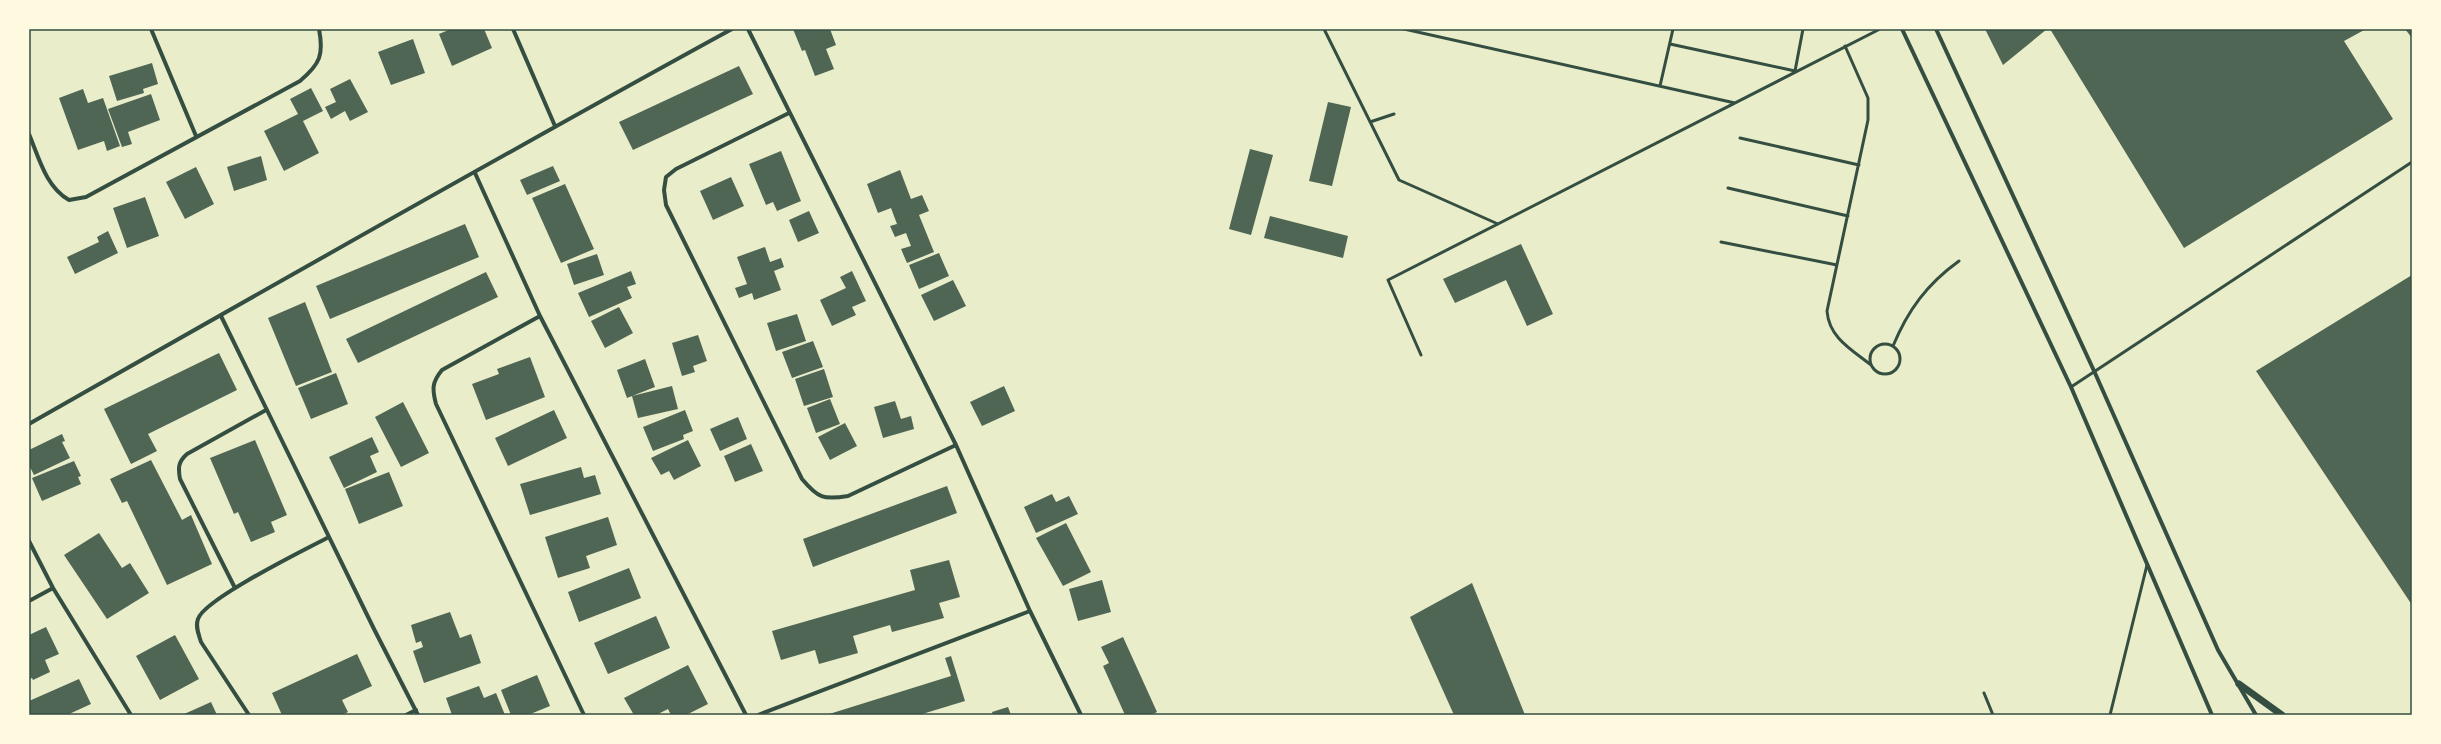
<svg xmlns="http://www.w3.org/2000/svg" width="2441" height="744" font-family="Arial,sans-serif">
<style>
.building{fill:#4f6655}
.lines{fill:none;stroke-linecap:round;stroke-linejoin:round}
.service{stroke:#344e41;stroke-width:3}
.minor{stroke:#344e41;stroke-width:4}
.tertiary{stroke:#344e41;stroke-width:7}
.neatline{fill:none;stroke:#344e41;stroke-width:1.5}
</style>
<rect width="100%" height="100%" fill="#e9edc9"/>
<!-- building -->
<path class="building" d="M451,29H484L492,48L452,66L439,34Z
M793,29H830L836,45L826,49L834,69L815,76L805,50L802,51Z
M1985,29H2047L2003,65Z
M2050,29H2366L2344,41L2393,119L2184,248Z
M2405,29H2412V38Z
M413,39L425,73L391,85L378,52Z
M152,63L158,84L143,89L144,93L117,101L109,76Z
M739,66L753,94L633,150L619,122Z
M350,79L368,112L350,121L345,111L331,119L325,107L336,102L330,89Z
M311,88L323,111L303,121L319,153L284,171L264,131L298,114L290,99Z
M83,89L88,103L103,98L120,146L107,151L104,141L78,150L59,98Z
M151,94L160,120L128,132L132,144L122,147L108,109Z
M1328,102L1351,107L1332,186L1309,181Z
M1250,149L1273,155L1251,235L1229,229Z
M781,151L801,201L777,211L773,202L766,205L749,164Z
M261,156L267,180L234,191L227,167Z
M553,166L560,181L527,195L520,180Z
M196,167L214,204L185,219L166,182Z
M900,170L911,199L922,195L929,211L919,215L934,252L907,263L901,249L911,246L906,233L895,237L890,226L897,224L891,208L878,213L867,184Z
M731,177L744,206L713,220L700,191Z
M565,184L594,249L561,263L532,198Z
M145,197L159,236L127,248L113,208Z
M809,211L819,233L798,242L789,220Z
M1270,216L1348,236L1343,258L1264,238Z
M465,224L479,257L330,319L316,286Z
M108,231L118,253L75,274L67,257L99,242L97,237Z
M1521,244L1553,314L1527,326L1506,280L1455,303L1443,279Z
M765,247L770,262L781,258L784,267L774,271L781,290L754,300L752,293L739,298L735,288L747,284L737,257Z
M939,253L949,276L919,289L909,265Z
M597,254L604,275L574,285L567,264Z
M631,271L636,284L627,287L632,298L589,317L578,293Z
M852,271L866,301L852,307L856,315L832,326L820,300L846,288L840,277Z
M486,272L498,297L358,363L346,339Z
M2412,275V605L2256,371Z
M953,280L966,306L934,321L921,295Z
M305,302L332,372L296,386L268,318Z
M619,307L633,333L605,348L591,321Z
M797,314L806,341L776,351L767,323Z
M698,335L707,361L693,366L695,372L682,376L672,343Z
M813,341L823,367L792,378L782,352Z
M219,353L237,390L148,434L157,451L131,464L104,409Z
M530,357L545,397L486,420L472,384L499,374L497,369Z
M645,359L655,387L627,398L617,370Z
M824,369L833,397L804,406L795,379Z
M336,373L348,404L311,419L298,388Z
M672,386L678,409L638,418L632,396Z
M1004,386L1015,411L982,426L970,402Z
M830,399L840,424L816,433L807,408Z
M895,401L901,419L911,416L914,429L883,438L874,407Z
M403,402L429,453L401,467L375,417Z
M554,410L567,438L508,466L495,438Z
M685,410L693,431L683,435L684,439L653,451L643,427Z
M738,417L747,439L720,451L710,429Z
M845,423L857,446L830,460L818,437Z
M62,434L65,441L62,442L70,458L34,475L29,465V450Z
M372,437L379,452L370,456L377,472L344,488L329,457Z
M255,440L287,515L271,522L275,532L251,542L238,512L234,514L210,458Z
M688,440L701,466L674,480L669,471L661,475L651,458Z
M751,444L763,471L735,482L724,456Z
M151,460L182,520L191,515L212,564L167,585L127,501L122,503L110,479Z
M74,461L81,476L78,477L81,484L42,501L32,478Z
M581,467L584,478L595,475L601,494L530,515L520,484Z
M389,472L403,506L359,524L345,489Z
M947,486L957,513L813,567L803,539Z
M1052,494L1056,502L1069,496L1078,514L1036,533L1024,507Z
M608,517L617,545L586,556L590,568L558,578L545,537Z
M1066,523L1091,572L1063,586L1036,538Z
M99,533L122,568L130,563L149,593L107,619L64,555Z
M949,560L960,597L939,603L944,618L892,632L890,625L853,636L858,653L819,664L815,650L781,660L772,631L915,590L910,570Z
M629,568L641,598L579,622L568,592Z
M1102,580L1111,612L1078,621L1069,589Z
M1472,583L1525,715H1454L1410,617Z
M450,612L460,638L471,634L481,663L424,683L413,651L423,647L421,641L416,643L411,625Z
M656,616L670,648L608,674L594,643Z
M46,627L59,654L45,660L50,672L33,680L32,678L29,679V635Z
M175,635L199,679L160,700L136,656Z
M1123,637L1157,712L1151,715H1125L1103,666L1109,663L1101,647Z
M357,654L372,686L342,700L348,712L342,715H282L272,693Z
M951,656L965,701L919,715H826L951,676L945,658Z
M688,665L708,704L686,715H671L668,709L656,715H634L624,698Z
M537,675L550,706L528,715H511L501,690Z
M79,679L91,704L67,715H29V701Z
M479,686L484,698L496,693L505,715H452L446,698Z
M211,702L217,715H182Z
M1008,707L1011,715H993L992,712Z"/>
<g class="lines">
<!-- service -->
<path class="service" d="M1324,29L1399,180L1498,224
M1404,29L1735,103
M1670,44L1795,71L1803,29
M1845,46L1868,98V120L1827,311C1829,338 1852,350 1871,365
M1660,86L1673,29
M1370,122L1394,114
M1740,138L1859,165
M1728,188L1848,216
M1721,242L1837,265
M1870 359a15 15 0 1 1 30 0a15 15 0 1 1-30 0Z
M1893,346C1908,310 1927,284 1959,261
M1421,355L1388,280L1880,29
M2071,387L2412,162
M1984,693L1993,715
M2110,715L2147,565"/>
<!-- minor -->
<path class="minor" d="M151,29L196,136
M513,29L555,126
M748,29L956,445L1030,611L1081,715
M1902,29L2071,387L2212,715
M1936,29L2095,373L2218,650L2256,715
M789,113L676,169L666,177L664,190L666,205L802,479C818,498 823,500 848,496L956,445
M29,134C39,158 46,187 69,200L86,197L300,81C320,64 324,55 319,29
M475,173L540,316L746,715
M221,316L374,629L418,715
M540,316L442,370C432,382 432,389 436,404L584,715
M29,424C263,291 496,158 732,29
M29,541L53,588L131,715
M235,588L180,479C178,468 178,462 187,454L266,410
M29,601L53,588
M249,715L201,642C199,635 195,627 198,619C204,599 306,549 329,537
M406,715L416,710
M758,715L1030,611"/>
<!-- tertiary -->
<path class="tertiary" d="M2239,684L2282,715"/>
</g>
<!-- border -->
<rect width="2441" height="744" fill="none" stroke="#fefae0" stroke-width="60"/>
<rect x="30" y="30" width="2381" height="684" class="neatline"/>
</svg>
